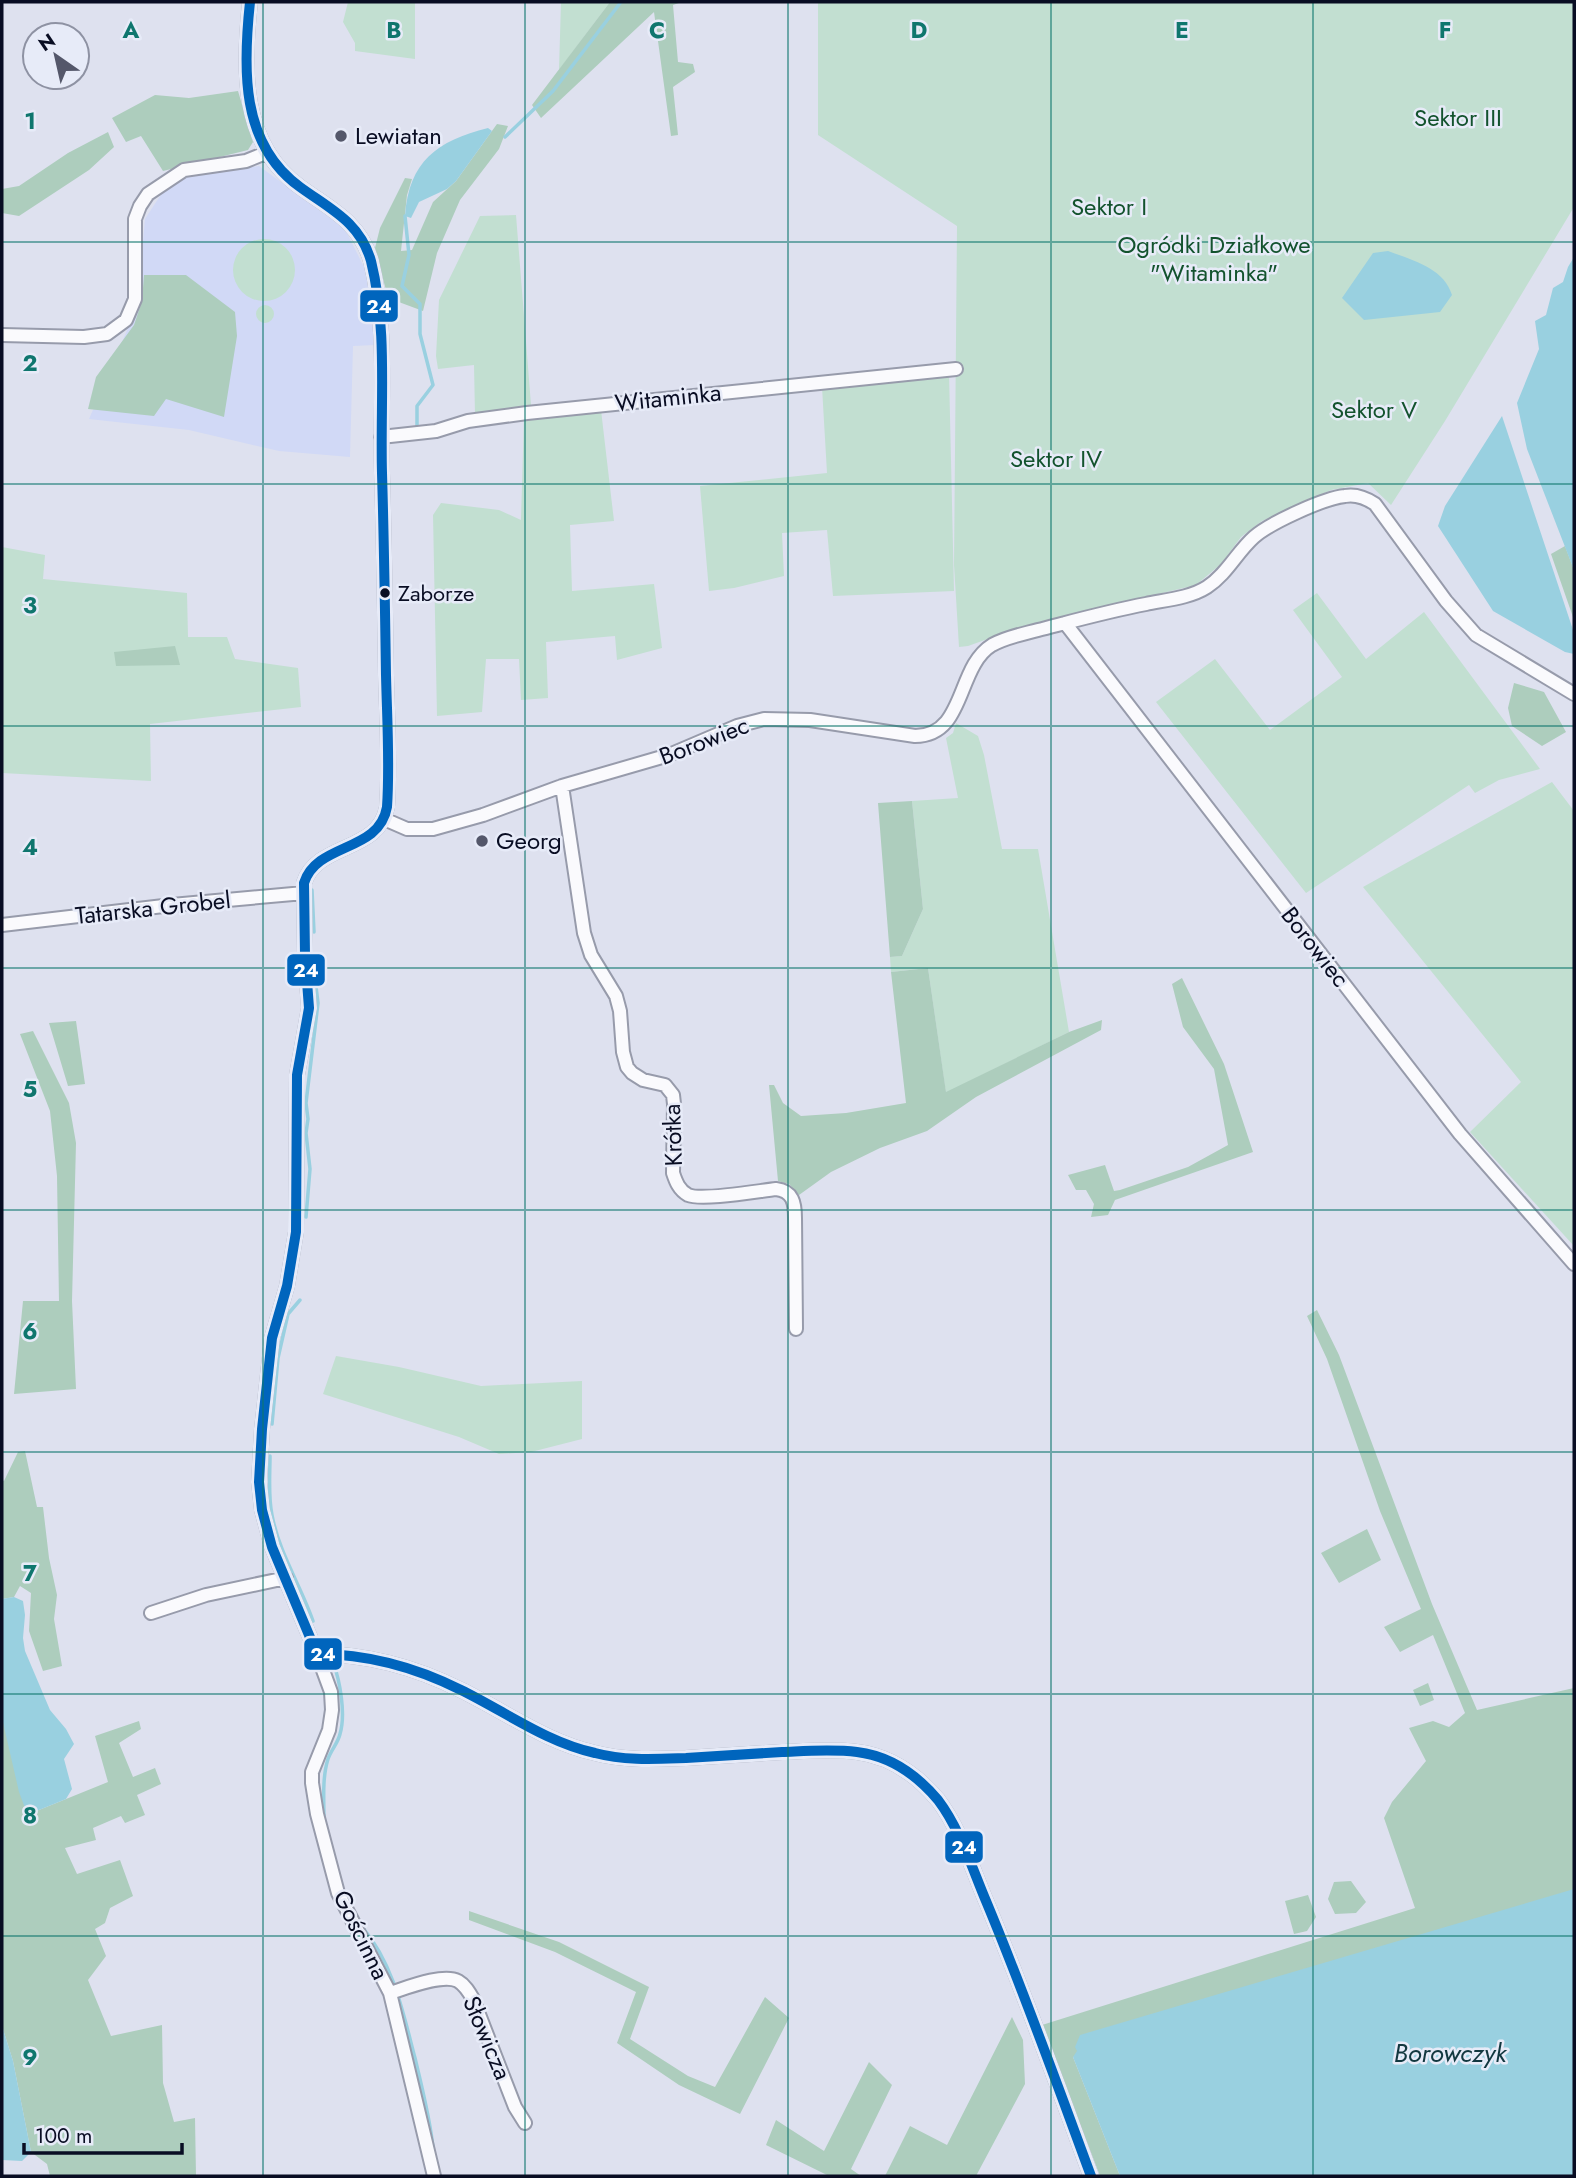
<svg xmlns="http://www.w3.org/2000/svg" width="1576" height="2178" font-family="Jost,sans-serif">
<style>
.built{fill:#d1d9f6}
.green{fill:#c2dfd1}
.forest{fill:#adcdbd}
.water{fill:#99d0e0}
.lines{fill:none;stroke-linecap:round;stroke-linejoin:round}
.stream{stroke:#99d0e0;stroke-width:3.5}
.minor-casing{stroke:#979bab;stroke-width:16}
.minor{stroke:#fafafd;stroke-width:12}
.bus-1-casing{stroke:#e7ebf8;stroke-width:16}
.bus-1{stroke:#0065bd;stroke-width:10}
.grid{fill:none;stroke:#0f766e;stroke-width:2;stroke-opacity:0.55}
.poi-dot{fill:#54576a;stroke:#e7ebf8;stroke-width:2.5}
.bus-dot{fill:#090d23;stroke:#e7ebf8;stroke-width:2.5}
.labels{text-anchor:middle;stroke-width:5;stroke-linejoin:round;paint-order:stroke}
.bus-label{font-size:22px;fill:#090d23;stroke:#e7ebf8;text-anchor:start}
.park-label{font-size:24px;fill:#13532e;stroke:#e7ebf8}
.poi-label{font-size:24px;fill:#090d23;stroke:#e7ebf8;text-anchor:start}
.street-label{font-size:24px;fill:#090d23;stroke:#e7ebf8}
.water-label{font-size:26px;font-style:italic;fill:#123840;stroke:#e7ebf8}
.grid-label{font-size:23px;text-anchor:middle;font-weight:bold;fill:#0f766e;stroke:#e7ebf8;stroke-width:5;stroke-linejoin:round;paint-order:stroke}
.line-badge{stroke:#e7ebf8;stroke-width:2.5}
.badge-label{font-size:19px;text-anchor:middle;font-weight:bold;fill:#fff}
</style>
<rect width="100%" height="100%" fill="#dee1ef"/>
<!-- built -->
<path class="built" d="M259,166L345,229L366,271L375,345L353,346L350,457L279,451L189,430L89,419L137,307L145,219L160,196L171,183L190,176Z"/>
<!-- green -->
<path class="green" d="M348,2H415V59L355,51V43L343,22Z
M561,2H610L559,70Z
M818,2H1574V207L1445,421L1391,505L1368,483L1331,490L1262,521L1241,537L1221,564L1196,585L1024,626L968,646L959,647L954,565L957,226L818,135Z
M516,215L531,405L475,415L474,365L438,369L436,356L439,300L480,216Z
M233 270a31 31 0 1 1 62 0a31 31 0 1 1-62 0Z
M256 314a9 9 0 1 1 18 0a9 9 0 1 1-18 0Z
M949,373L954,591L833,596L827,530L782,533L784,576L734,588L709,591L700,486L827,473L822,387Z
M601,410L614,521L570,525L572,591L654,584L662,648L617,660L615,636L546,642L548,698L521,700L519,659H486L482,712L437,716L433,515L441,503L499,510L521,520L524,417Z
M2,547L45,555L43,579L187,593L188,637H227L235,659L298,668L301,707L150,724L151,781L2,773Z
M1317,593L1366,659L1424,612L1540,769L1499,780L1475,793L1469,785L1306,893L1156,702L1215,659L1270,730L1342,677L1293,610Z
M956,723L978,736L984,755L1002,849H1038L1069,1032L946,1093L928,968L891,972L890,957L902,956L923,909L912,801L958,798L946,738L953,733Z
M1552,782L1574,811V1246L1470,1132L1521,1082L1363,887Z
M336,1356L399,1367L481,1386L582,1381V1439L531,1452L499,1454L459,1437L323,1394Z"/>
<!-- forest -->
<path class="forest" d="M610,2H682L673,5L678,62L693,64L695,72L673,87L678,135L671,136L654,12L541,118L532,105Z
M238,91L253,142L248,150L163,171L141,136L126,142L112,118L155,95L189,98Z
M497,124L508,126L499,149L460,200L437,253L423,311L388,298L375,248L380,228L405,178L412,179L407,195L401,251L412,250L433,202L456,181Z
M108,132L114,147L89,170L19,216L2,213V189L19,186L68,153Z
M144,275H186L235,312L237,336L224,417L166,399L154,416L88,409L96,377L134,325L142,301Z
M1565,546L1574,570V620L1551,554Z
M175,646L180,665L116,666L114,652Z
M1514,683L1544,692L1566,732L1542,746L1512,726L1508,708Z
M912,801L923,909L902,956L890,957L878,803Z
M928,968L946,1092L1069,1032L1102,1020L1101,1030L976,1097L927,1131L880,1148L831,1172L799,1195L789,1184L778,1181L769,1085H774L783,1103L801,1116L846,1113L906,1103L891,972Z
M1182,978L1224,1064L1253,1152L1115,1200L1108,1215L1091,1217L1094,1204L1086,1190H1076L1068,1175L1105,1165L1114,1191L1120,1190L1188,1167L1228,1145L1214,1069L1183,1027L1172,984Z
M76,1021L85,1084L68,1086L49,1023Z
M33,1031L69,1103L76,1143L72,1301L76,1389L14,1394L23,1301H59L57,1176L50,1111L20,1034Z
M1317,1310L1339,1355L1432,1604L1477,1710L1574,1688V1890L1073,2057L1120,2176H1100L1042,2025L1415,1908L1384,1818L1392,1802L1426,1761L1409,1728L1433,1721L1449,1727L1465,1713L1433,1635L1400,1652L1384,1627L1421,1609L1380,1511L1327,1359L1307,1316Z
M25,1451L37,1507H43L49,1558L57,1595L54,1619L62,1666L43,1671L29,1631L31,1593L20,1586L14,1597L2,1599V1480L4,1481L18,1452Z
M1367,1529L1381,1560L1339,1583L1321,1553Z
M1428,1683L1434,1700L1420,1706L1413,1690Z
M2,1718L34,1812L108,1782L95,1736L139,1721L141,1729L119,1743L133,1777L155,1768L161,1784L137,1795L145,1815L125,1823L121,1816L93,1828L96,1840L65,1848L77,1874L120,1860L133,1896L110,1908L105,1923L95,1929L106,1956L88,1980L111,2036L162,2025L163,2083L174,2122L195,2118L196,2176H50L47,2164L31,2152L13,2061L2,2026Z
M1351,1881L1366,1902L1356,1913L1335,1914L1328,1899L1334,1882Z
M1308,1895L1316,1917L1307,1931L1294,1934L1285,1901Z
M469,1911L559,1942L649,1987L630,2039L688,2076L715,2087L765,1997L789,2018L740,2114L679,2085L617,2043L636,1992L555,1952L469,1920Z
M1012,2017L1023,2040L1025,2084L976,2176H885L910,2126L947,2145Z
M869,2062L892,2085L851,2169L861,2176H829L766,2145L776,2120L824,2151Z"/>
<!-- water -->
<path class="water" d="M488,128L492,131L456,181L447,189L419,202L411,218L405,216C409,161 437,141 488,128Z
M1388,251C1412,260 1444,268 1452,295L1440,312L1364,320L1342,298L1373,253Z
M1574,257V570L1527,449L1517,403L1539,349L1535,321L1546,315L1553,288L1563,282L1568,267Z
M1502,416L1574,633V654L1565,652L1493,611L1438,526L1445,506Z
M14,1597L23,1601L25,1615L23,1638L25,1651L50,1710L66,1729L74,1744L64,1759L72,1789L66,1799L34,1812L25,1808L19,1792L2,1718V1599Z
M1574,1889V2176H1120L1073,2057L1077,2051L1075,2047L1080,2035Z
M2,2026L13,2061L31,2152L22,2161L2,2160Z"/>
<g class="lines">
<!-- stream -->
<path class="stream" d="M505,137L553,91L621,2
M405,216L409,255L402,286L420,304V334L433,385L417,406V426
M312,890L314,932
M306,1217L310,1169L306,1133L308,1119L306,1103L318,1003L313,962
M272,1424L278,1358L288,1314L300,1300
M270,1456C270,1475 268,1496 272,1515C279,1553 301,1586 313,1621
M324,1820C324,1800 322,1778 328,1759C331,1750 338,1743 340,1734C346,1714 340,1681 333,1662
M363,1928C394,1965 403,2013 415,2058C422,2088 430,2118 433,2148"/>
<!-- minor casing -->
<g class="minor-casing">
<path id="minor" d="M250,2C243,67 240,144 300,187C330,209 360,222 371,261C388,330 380,402 382,473C384,540 385,607 386,675C387,719 390,763 387,807C379,853 317,842 304,883L305,955L309,1008L297,1075L296,1232L287,1286L272,1338L262,1429L259,1482L262,1510L272,1547L317,1654C368,1654 415,1667 461,1690C506,1712 546,1742 595,1753C625,1761 656,1759 686,1758C718,1756 750,1754 782,1752C807,1751 832,1749 857,1752C890,1756 917,1775 938,1800C960,1829 972,1868 986,1901C1024,1992 1057,2084 1091,2176
M2,335L84,337L107,334L126,320L135,299V219L140,206L148,194L184,170L246,161L268,152
M381,437L436,431L468,421L527,413L956,369
M1065,623L1460,1134L1574,1264
M562,786L584,933L591,955L616,996L620,1011L623,1052L627,1067L632,1073L643,1080L665,1085L673,1095L674,1104L673,1173C676,1182 679,1190 688,1195C702,1201 758,1191 776,1189C793,1191 795,1203 795,1218L796,1329
M384,819L407,829H433L483,815L562,786L669,755L737,726L764,719L810,720L915,736C966,736 956,667 992,645C1006,637 1023,634 1038,630C1073,621 1109,611 1146,604C1165,600 1190,598 1207,587C1227,574 1237,552 1254,537C1270,523 1324,498 1345,496C1356,494 1366,498 1375,504L1446,601L1476,635L1574,694
M2,925L172,905L304,893
M151,1613L206,1595L286,1578
M317,1654L331,1692L332,1710L329,1730L312,1772V1783L317,1814L338,1893L390,1993L434,2176
M390,1993C406,1988 443,1973 458,1981C465,1985 469,1992 473,1999L515,2107L525,2123"/>
</g>
<!-- minor -->
<use href="#minor" class="minor"/>
<!-- bus-1 casing -->
<g class="bus-1-casing">
<path id="bus-1" d="M250,2C243,67 240,144 300,187C330,209 360,222 371,261C388,330 380,402 382,473C384,540 385,607 386,675C387,719 390,763 387,807C379,853 317,842 304,883L305,955L309,1008L297,1075L296,1232L287,1286L272,1338L262,1429L259,1482L262,1510L272,1547L317,1654C368,1654 415,1667 461,1690C506,1712 546,1742 595,1753C625,1761 656,1759 686,1758C718,1756 750,1754 782,1752C807,1751 832,1749 857,1752C890,1756 917,1775 938,1800C960,1829 972,1868 986,1901C1024,1992 1057,2084 1091,2176"/>
</g>
<!-- bus-1 -->
<use href="#bus-1" class="bus-1"/>
</g>
<!-- grid -->
<path class="grid" d="M263,2V2176M525,2V2176M788,2V2176M1051,2V2176M1313,2V2176M2,242H1574M2,484H1574M2,726H1574M2,968H1574M2,1210H1574M2,1452H1574M2,1694H1574M2,1936H1574"/>
<!-- markers -->
<g class="poi-dot">
<circle cx="341" cy="136" r="7"/>
<circle cx="482" cy="841" r="7"/>
</g>
<circle class="bus-dot" cx="385" cy="593" r="6"/>
<g class="labels">
<!-- bus labels -->
<g class="bus-label">
<text x="398" y="601">Zaborze</text>
</g>
<!-- park labels -->
<g class="park-label">
<text x="1458" y="126">Sektor III</text>
<text x="1109" y="215">Sektor I</text>
<text x="1214" y="253">Ogródki Działkowe<tspan x="1214" dy="28">"Witaminka"</tspan></text>
<text x="1374" y="418">Sektor V</text>
<text x="1056" y="467">Sektor IV</text>
</g>
<!-- poi labels -->
<g class="poi-label">
<text x="355" y="144">Lewiatan</text>
<text x="496" y="849">Georg</text>
</g>
<!-- street labels -->
<g class="street-label">
<text transform="translate(668 398) rotate(-6)" y="8">Witaminka</text>
<text transform="translate(704 741) rotate(-21)" y="8">Borowiec</text>
<text transform="translate(153 908) rotate(-6)" y="8">Tatarska Grobel</text>
<text transform="translate(1315 947) rotate(52)" y="8">Borowiec</text>
<text transform="translate(673 1135) rotate(-92)" y="8">Krótka</text>
<text transform="translate(361 1935) rotate(64)" y="8">Gościnna</text>
<text transform="translate(487 2038) rotate(67)" y="8">Słowicza</text>
</g>
<!-- water labels -->
<g class="water-label">
<text x="1450" y="2062">Borowczyk</text>
</g>
</g>
<g class="grid-label">
<text x="131" y="38">A</text>
<text x="394" y="38">B</text>
<text x="657" y="38">C</text>
<text x="919" y="38">D</text>
<text x="1182" y="38">E</text>
<text x="1445" y="38">F</text>
<text x="30" y="129">1</text>
<text x="30" y="371">2</text>
<text x="30" y="613">3</text>
<text x="30" y="855">4</text>
<text x="30" y="1097">5</text>
<text x="30" y="1339">6</text>
<text x="30" y="1581">7</text>
<text x="30" y="1823">8</text>
<text x="30" y="2065">9</text>
</g>
<g class="line-badge">
<rect x="359" y="289" width="40" height="34" rx="7" fill="#0065bd"/>
<rect x="286" y="953" width="40" height="34" rx="7" fill="#0065bd"/>
<rect x="303" y="1637" width="40" height="34" rx="7" fill="#0065bd"/>
<rect x="944" y="1830" width="40" height="34" rx="7" fill="#0065bd"/>
</g>
<g class="badge-label">
<text x="379" y="313">24</text>
<text x="306" y="977">24</text>
<text x="323" y="1661">24</text>
<text x="964" y="1854">24</text>
</g>
<!-- border -->
<rect width="1576" height="2178" fill="none" stroke="#090d23" stroke-width="7"/>
<!-- north arrow -->
<g transform="translate(56 56) rotate(326)"><circle r="33" fill="#e7ebf8" stroke="#8e92a3" stroke-width="2"/>
<path d="M0-5L12 26L0 18L-12 26Z" fill="#54576a"/>
<text y="-10" font-size="19" font-weight="bold" text-anchor="middle" fill="#090d23">N</text>
</g>
<!-- scale -->
<path d="M24 2143v10h158v-10" fill="none" stroke="#090d23" stroke-width="3.5"/>
<text x="35" y="2143" font-size="21" fill="#090d23" stroke="#e7ebf8" stroke-width="5" paint-order="stroke">100 m</text>
</svg>
